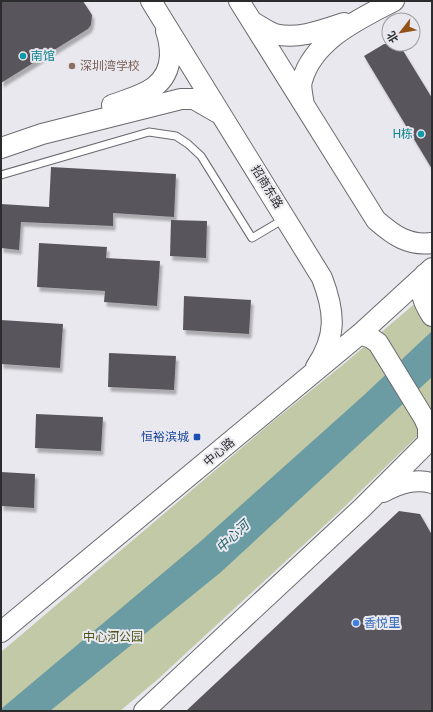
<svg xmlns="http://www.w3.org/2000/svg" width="433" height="712" font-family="Poppins,'Noto Sans SC',sans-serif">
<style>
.green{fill:#c1c9a6}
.water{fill:#6b9ba3}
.building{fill:#59575c;filter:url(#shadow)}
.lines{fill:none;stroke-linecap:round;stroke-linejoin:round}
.lane-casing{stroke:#696a6f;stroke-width:9}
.secondary-casing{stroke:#696a6f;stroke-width:22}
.lane{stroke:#fff;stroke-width:7}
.secondary{stroke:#fff;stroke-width:20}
.culture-dot{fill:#0f9aa8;stroke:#e8e8ee;stroke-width:1.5}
.education-dot{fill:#8d6e63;stroke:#e8e8ee;stroke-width:1.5}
.transit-dot{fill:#1a4fb4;stroke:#e8e8ee;stroke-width:1.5}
.shop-dot{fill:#3f7fe0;stroke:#e8e8ee;stroke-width:1.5}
.labels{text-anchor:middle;stroke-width:4;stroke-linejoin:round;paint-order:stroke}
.culture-label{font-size:12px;fill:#0d838f;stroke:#e8e8ee;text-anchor:start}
.education-label{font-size:12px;fill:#785e54;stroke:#e8e8ee;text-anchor:start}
.street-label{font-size:12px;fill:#2b2c2e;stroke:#e8e8ee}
.transit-label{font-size:12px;fill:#164399;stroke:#e8e8ee;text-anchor:end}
.shop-label{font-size:12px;fill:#366cbe;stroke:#e8e8ee;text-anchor:start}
.park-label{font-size:12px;fill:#4b551a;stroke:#e8e8ee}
.water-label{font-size:13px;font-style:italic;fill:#1a5c66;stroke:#e8e8ee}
</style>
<defs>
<filter id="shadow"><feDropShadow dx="2.5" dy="4.5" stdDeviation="1" flood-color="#0004"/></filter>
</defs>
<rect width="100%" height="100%" fill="#e8e8ee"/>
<!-- green -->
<path class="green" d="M432,289V422L339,512L157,680L120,711H1V652L271,423L345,363Z"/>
<!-- water -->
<path class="water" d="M432,331V377L221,572L50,711H1V709L201,541L363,396Z"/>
<!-- building -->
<path class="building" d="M1,1H83L92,15L91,25L88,29L1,83Z
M384,44H399L432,98V169L364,56Z
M51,167L176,174L174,217L113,213V226L21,222L19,250L1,248V204L49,207Z
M171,220L207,221L206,258L170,256Z
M39,243L107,247L106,258L160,261L157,306L104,302L105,291L37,287Z
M184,296L251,300L249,334L183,330Z
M1,320L63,324L60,368L1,364Z
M109,353L176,356L174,390L108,387Z
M36,414L103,417L101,451L35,448Z
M1,472L35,474L34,508L1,506Z
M399,511L420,514L432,535V711H186Z"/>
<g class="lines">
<!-- lane casing -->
<g class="lane-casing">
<path id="lane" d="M1,175L149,132L176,136L188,144L201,156L252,238L284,219"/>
</g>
<!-- secondary casing -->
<g class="secondary-casing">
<path id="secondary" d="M151,1L322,278C335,312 337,336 316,367
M239,1L376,220C393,235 408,246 432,243
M253,22C260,26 268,32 275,34C297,40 323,30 344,23
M112,105C139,95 168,90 170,56C170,48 169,39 166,31
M304,105C303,98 300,87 302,81C313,40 359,19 394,1
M1,148L42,134L181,99H194L220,114
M425,274C420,293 421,299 432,316
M360,334L371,338L378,343L424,418L428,427V442
M383,492C399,484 414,478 432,483
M1,632L360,334L432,268
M144,711L362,508L432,438"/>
</g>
<!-- lane -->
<use href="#lane" class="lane"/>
<!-- secondary -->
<use href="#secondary" class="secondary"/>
</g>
<!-- markers -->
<g class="culture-dot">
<circle cx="23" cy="56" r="4"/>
<circle cx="421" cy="134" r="4"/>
</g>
<circle class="education-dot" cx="72" cy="66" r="4"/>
<rect class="transit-dot" x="193" y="433" width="8" height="8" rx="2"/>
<circle class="shop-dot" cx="356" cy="623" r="4"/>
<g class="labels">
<!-- culture labels -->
<g class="culture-label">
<text x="31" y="60">南馆</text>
<text x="413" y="138" text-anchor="end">H栋</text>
</g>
<!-- education labels -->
<g class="education-label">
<text x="80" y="70">深圳湾学校</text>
</g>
<!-- street labels -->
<g class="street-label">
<text transform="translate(267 187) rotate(58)" y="4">招商东路</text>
<text transform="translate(219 452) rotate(-40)" y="4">中心路</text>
</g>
<!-- transit labels -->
<g class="transit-label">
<text x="189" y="441">恒裕滨城</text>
</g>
<!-- shop labels -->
<g class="shop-label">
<text x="364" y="627">香悦里</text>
</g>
<!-- park labels -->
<g class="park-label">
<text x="113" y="641">中心河公园</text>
</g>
<!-- water labels -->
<g class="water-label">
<text transform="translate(232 536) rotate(-43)" y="5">中心河</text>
</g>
</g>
<!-- border -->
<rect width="433" height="712" fill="none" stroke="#2b2c2e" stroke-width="4"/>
<!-- north arrow -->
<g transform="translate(401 32) rotate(239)"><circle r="19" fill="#e8e8ee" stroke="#9c9da1"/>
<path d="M0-3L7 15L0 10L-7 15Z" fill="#925319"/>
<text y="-6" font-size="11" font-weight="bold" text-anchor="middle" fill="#2b2c2e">北</text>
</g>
</svg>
